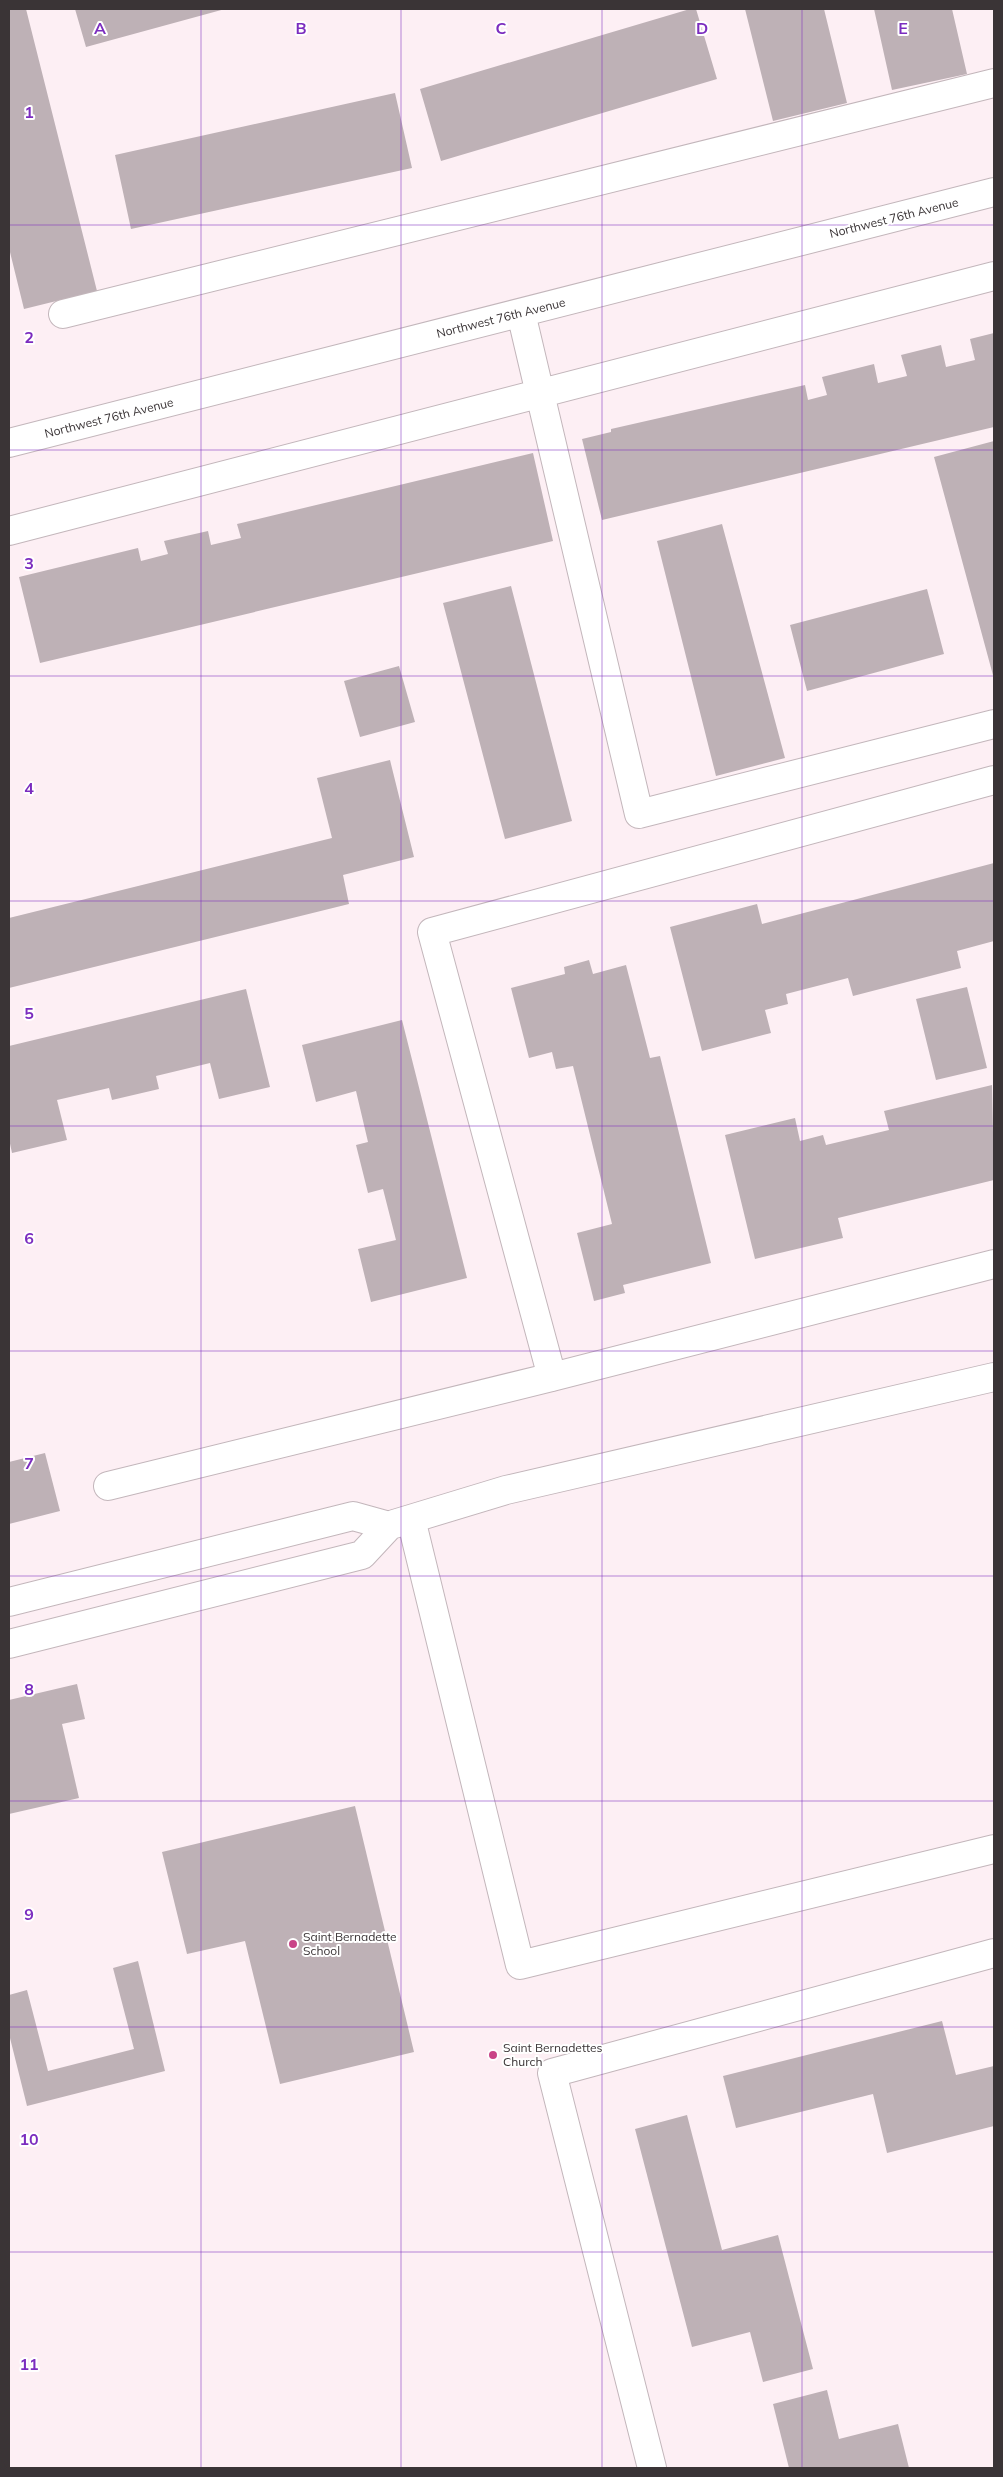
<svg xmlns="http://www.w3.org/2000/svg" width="1003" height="2477" font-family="Mulish,sans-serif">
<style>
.building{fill:#beb1b6}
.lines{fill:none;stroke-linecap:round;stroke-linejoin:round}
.minor-casing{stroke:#c3b6bb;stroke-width:30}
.minor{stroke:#fff;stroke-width:28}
.grid{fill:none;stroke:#7b2cbf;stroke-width:1;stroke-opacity:0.55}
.poi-dot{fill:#c94487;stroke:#fff;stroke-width:2}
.labels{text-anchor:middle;stroke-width:4;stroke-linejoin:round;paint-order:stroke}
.street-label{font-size:12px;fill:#3a3436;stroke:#fff}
.poi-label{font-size:12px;fill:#3a3436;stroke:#fff;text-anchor:start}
.grid-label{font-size:16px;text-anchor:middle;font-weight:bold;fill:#7b2cbf;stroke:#fff;stroke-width:4;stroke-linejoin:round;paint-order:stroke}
</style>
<rect width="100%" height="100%" fill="#fdeff4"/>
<!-- building -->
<path class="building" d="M9,9H26L97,291L24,309L9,248Z
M75,9H225L86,47Z
M690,9H696L717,79L441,161L420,89Z
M745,9H824L847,103L773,121Z
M874,9H952L967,74L892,90Z
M395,93L412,168L131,229L115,155Z
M994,333V427L602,520L582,439L611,432V429L805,385L808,400L827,395L822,377L874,364L878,383L907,376L901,355L941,345L946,367L975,360L970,339Z
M994,441V679L934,457Z
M533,453L553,541L40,663L19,577L138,548L141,561L168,554L164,541L208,531L211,545L241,538L237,524Z
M722,524L785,758L716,776L657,541Z
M511,586L572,821L505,839L443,603Z
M927,589L944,654L807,691L790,625Z
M399,666L415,722L360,737L344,681Z
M390,760L414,857L343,875L349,904L9,988V918L332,838L317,778Z
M994,863V941L957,951L961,968L853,996L848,978L786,994L788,1004L765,1010L771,1033L702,1051L670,927L757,904L762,924Z
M589,960L593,974L626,965L650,1058L660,1056L711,1263L623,1285L625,1293L594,1301L577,1233L612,1224L573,1066L556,1069L552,1052L529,1058L511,988L565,974L564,967Z
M967,987L987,1068L936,1080L916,999Z
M246,989L270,1087L219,1099L210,1063L156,1076L159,1089L112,1100L109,1088L57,1100L67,1140L12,1153L9,1139V1046Z
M402,1020L467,1278L371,1302L358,1249L396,1240L383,1189L368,1193L356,1145L368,1142L356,1091L316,1102L302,1045Z
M992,1085L994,1180L838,1218L843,1238L755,1259L725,1135L795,1118L800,1141L823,1135L826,1145L889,1130L884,1111Z
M45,1453L60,1511L9,1524V1462Z
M77,1684L85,1719L62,1724L79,1798L9,1814V1700Z
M355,1806L414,2052L280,2084L245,1941L187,1954L162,1852Z
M138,1961L165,2071L27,2106L9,2034V1995L27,1990L48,2071L134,2049L113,1968Z
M942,2021L956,2075L994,2066V2126L887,2153L873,2094L736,2128L723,2076Z
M687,2115L722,2250L778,2235L813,2369L763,2382L750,2332L692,2347L635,2129Z
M827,2390L839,2439L898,2424L909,2468H789L773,2404Z"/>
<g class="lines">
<!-- minor casing -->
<g class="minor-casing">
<path id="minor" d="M521,313L639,814L994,724
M63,314L994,83
M9,443L994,192
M9,531L994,276
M552,1377L432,932L994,780
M108,1486L552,1377L994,1264
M411,1519L520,1965L994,1849
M394,1524L506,1490L994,1377
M9,1602L353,1516L389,1526L362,1555L9,1644
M652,2468L552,2073L994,1953"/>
</g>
<!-- minor -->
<use href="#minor" class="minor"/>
</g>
<!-- grid -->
<path class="grid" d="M201,9V2468M401,9V2468M602,9V2468M802,9V2468M9,225H994M9,450H994M9,676H994M9,901H994M9,1126H994M9,1351H994M9,1576H994M9,1801H994M9,2027H994M9,2252H994"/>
<!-- markers -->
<g class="poi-dot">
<circle cx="293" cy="1944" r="5"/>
<circle cx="493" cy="2055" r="5"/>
</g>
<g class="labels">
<!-- street labels -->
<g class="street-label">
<text transform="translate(894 218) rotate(-14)" y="4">Northwest 76th Avenue</text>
<text transform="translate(501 318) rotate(-14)" y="4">Northwest 76th Avenue</text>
<text transform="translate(109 418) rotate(-14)" y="4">Northwest 76th Avenue</text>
</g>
<!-- poi labels -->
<g class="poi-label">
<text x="303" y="1941">Saint Bernadette<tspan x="303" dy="14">School</tspan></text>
<text x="503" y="2052">Saint Bernadettes<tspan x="503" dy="14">Church</tspan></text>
</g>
</g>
<g class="grid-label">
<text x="100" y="34">A</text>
<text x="301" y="34">B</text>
<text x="501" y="34">C</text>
<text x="702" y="34">D</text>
<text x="903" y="34">E</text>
<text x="29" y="118">1</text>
<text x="29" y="343">2</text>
<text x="29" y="569">3</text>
<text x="29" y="794">4</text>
<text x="29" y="1019">5</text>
<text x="29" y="1244">6</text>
<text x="29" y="1469">7</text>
<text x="29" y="1695">8</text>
<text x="29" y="1920">9</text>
<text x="29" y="2145">10</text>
<text x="29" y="2370">11</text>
</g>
<!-- border -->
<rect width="1003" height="2477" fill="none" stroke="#3a3436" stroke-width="20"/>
</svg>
